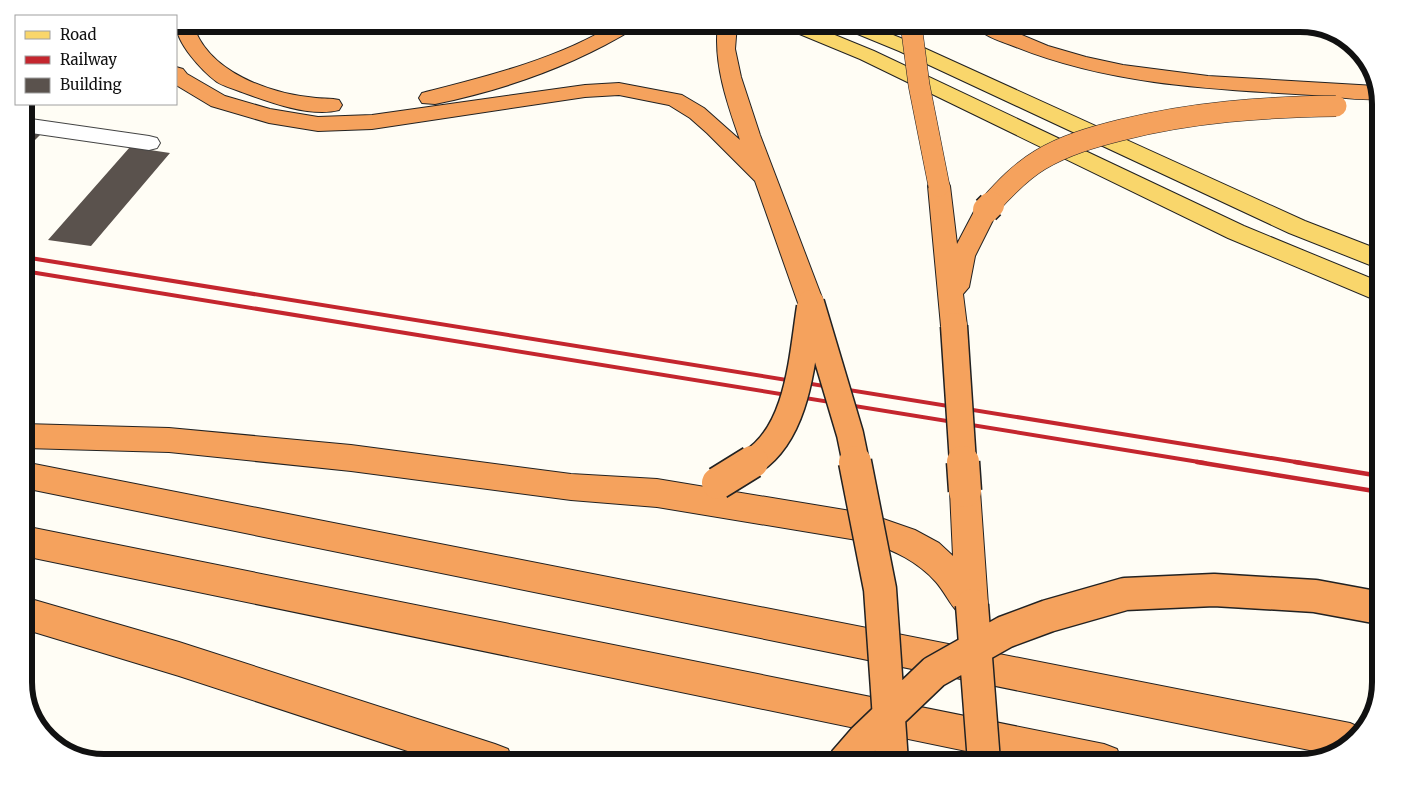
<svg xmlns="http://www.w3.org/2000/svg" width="1404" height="786" font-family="Merriweather,serif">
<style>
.building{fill:#5a524d}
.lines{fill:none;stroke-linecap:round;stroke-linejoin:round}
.minor-casing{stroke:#444;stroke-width:2}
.major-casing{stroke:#222;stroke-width:2}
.highway-casing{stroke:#222;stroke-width:2}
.minor{fill:#fff;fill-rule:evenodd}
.major{fill:#f9d66b;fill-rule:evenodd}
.highway{fill:#f5a25d;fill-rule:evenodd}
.rail-far2{stroke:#c4262e;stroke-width:3}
.rail-far1{stroke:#c4262e;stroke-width:4}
.rail{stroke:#c4262e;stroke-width:4.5}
.highway-bridge-far2-casing{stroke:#222;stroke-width:22;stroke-linecap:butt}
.highway-bridge-far1-casing{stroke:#222;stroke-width:29;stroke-linecap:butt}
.highway-bridge-casing{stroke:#222;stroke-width:35;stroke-linecap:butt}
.highway-bridge-far2{stroke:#f5a25d;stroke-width:21}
.highway-bridge-far1{stroke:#f5a25d;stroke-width:26}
.highway-bridge{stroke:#f5a25d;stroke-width:32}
.rim{fill:none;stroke:#111;stroke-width:6}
</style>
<rect width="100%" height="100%" fill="#fffdf5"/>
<!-- building -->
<path class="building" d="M24,132L40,135L24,151Z
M130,147L170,153L91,246L48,240Z"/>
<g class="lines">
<!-- minor casing -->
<g class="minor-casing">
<path id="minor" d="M24,118L149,136L157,138L160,143L157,148L149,150L24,132Z"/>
</g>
<!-- major casing -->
<g class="major-casing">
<path id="major" d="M782,24H808L874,51L1244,226L1380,282V302L1228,238L860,59L785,28Z
M841,24H866L913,43L1305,221L1380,250V269L1289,233L899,51L843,28Z"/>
</g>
<!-- highway casing -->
<g class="highway-casing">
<path id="highway" d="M176,24H193C207,72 270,94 316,98C324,99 331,98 339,100L342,105L339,110C310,118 266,101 239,91C232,88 223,86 217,82C202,71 176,43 176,24Z
M615,24H638L635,28C575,65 504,90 435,104L422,103L419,98L422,93C488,76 555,60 615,24Z
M718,24H737L735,49L741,77L760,135L824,303L820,310L811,313L802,310L798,303L755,181L707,133L690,118L669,105L619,95L585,97L372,129L318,131L269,123L211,106L176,85V67L183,69L187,74L225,96L270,109L318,117L372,115L585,85L619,83L682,95L704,108L740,140C727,103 713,63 718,24Z
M973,24H996L1048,46L1086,57L1123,65L1208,76L1376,86L1380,99C1358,101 1334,96 1312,95C1211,89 1111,85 1016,47C1003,42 982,36 973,24Z
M939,178L947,180L950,186L957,244L978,204L986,202L994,204L998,210L975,256L969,287L963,294L967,326L963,333L954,336L945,333L941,326L928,186L931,180Z
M24,424L169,428L351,445L571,474L657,479L869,514L915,530L939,543L953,556L950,491L954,481L965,478L976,481L980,491L988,605L983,616L972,621C952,613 949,597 936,582C917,561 895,551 869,542L657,507L571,500L351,471L169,452L24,448Z
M24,462L1350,723L1363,729L1340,751L1329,754L24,488Z
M24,526L1104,744L1117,749L1122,762H1019L24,556Z
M24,597L179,642L495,744L508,749L513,762H441L179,676L24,629Z"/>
</g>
<!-- minor -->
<use href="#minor" class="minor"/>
<!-- major -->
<use href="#major" class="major"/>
<!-- highway -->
<use href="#highway" class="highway"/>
<!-- rail-far2 -->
<path class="rail-far2" d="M1259,24L1343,38"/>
<!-- rail-far1 -->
<path class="rail-far1" d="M24,257L1302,463
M24,271L1205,463"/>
<!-- rail -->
<path class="rail" d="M1197,462L1380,492
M1295,462L1380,476"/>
<!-- highway-bridge-far2 casing -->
<g class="highway-bridge-far2-casing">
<path id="highway-bridge-far2" d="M911,24L919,85L939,186
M989,206C1004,189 1020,172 1040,160C1065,145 1093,137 1121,130C1192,112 1264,107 1336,106"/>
</g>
<!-- highway-bridge-far1 casing -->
<g class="highway-bridge-far1-casing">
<path id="highway-bridge-far1" d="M986,210L991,205
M811,303L850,434L856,463
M954,326L963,463
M750,463C799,434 802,357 810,307"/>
</g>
<!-- highway-bridge casing -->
<g class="highway-bridge-casing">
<path id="highway-bridge" d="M855,462L880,589L892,762
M963,462L965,491
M718,483L752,462
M972,605L984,762
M844,762L864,739L934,672L1005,632L1048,616L1125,594L1214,590L1315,596L1380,608"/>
</g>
<!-- highway-bridge-far2 -->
<use href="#highway-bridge-far2" class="highway-bridge-far2"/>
<!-- highway-bridge-far1 -->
<use href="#highway-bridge-far1" class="highway-bridge-far1"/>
<!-- highway-bridge -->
<use href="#highway-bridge" class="highway-bridge"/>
</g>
<!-- crop -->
<path d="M0 0H1404V786H0ZM104 32H1300A72 72 0 0 1 1372 104V682A72 72 0 0 1 1300 754H104A72 72 0 0 1 32 682V104A72 72 0 0 1 104 32Z" fill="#fff" fill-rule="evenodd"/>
<path class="rim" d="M104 32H1300A72 72 0 0 1 1372 104V682A72 72 0 0 1 1300 754H104A72 72 0 0 1 32 682V104A72 72 0 0 1 104 32Z"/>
<!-- legend -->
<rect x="15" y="15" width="162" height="90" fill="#ffffff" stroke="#a0a0a0"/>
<rect x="25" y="31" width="25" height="8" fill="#f9d66b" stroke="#a0a0a0"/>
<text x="60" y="40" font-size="15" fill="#111111">Road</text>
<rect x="25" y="56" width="25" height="8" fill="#c4262e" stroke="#a0a0a0"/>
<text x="60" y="65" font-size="15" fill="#111111">Railway</text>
<rect x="25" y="78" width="25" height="15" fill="#5a524d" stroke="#a0a0a0"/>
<text x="60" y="90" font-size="15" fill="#111111">Building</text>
</svg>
